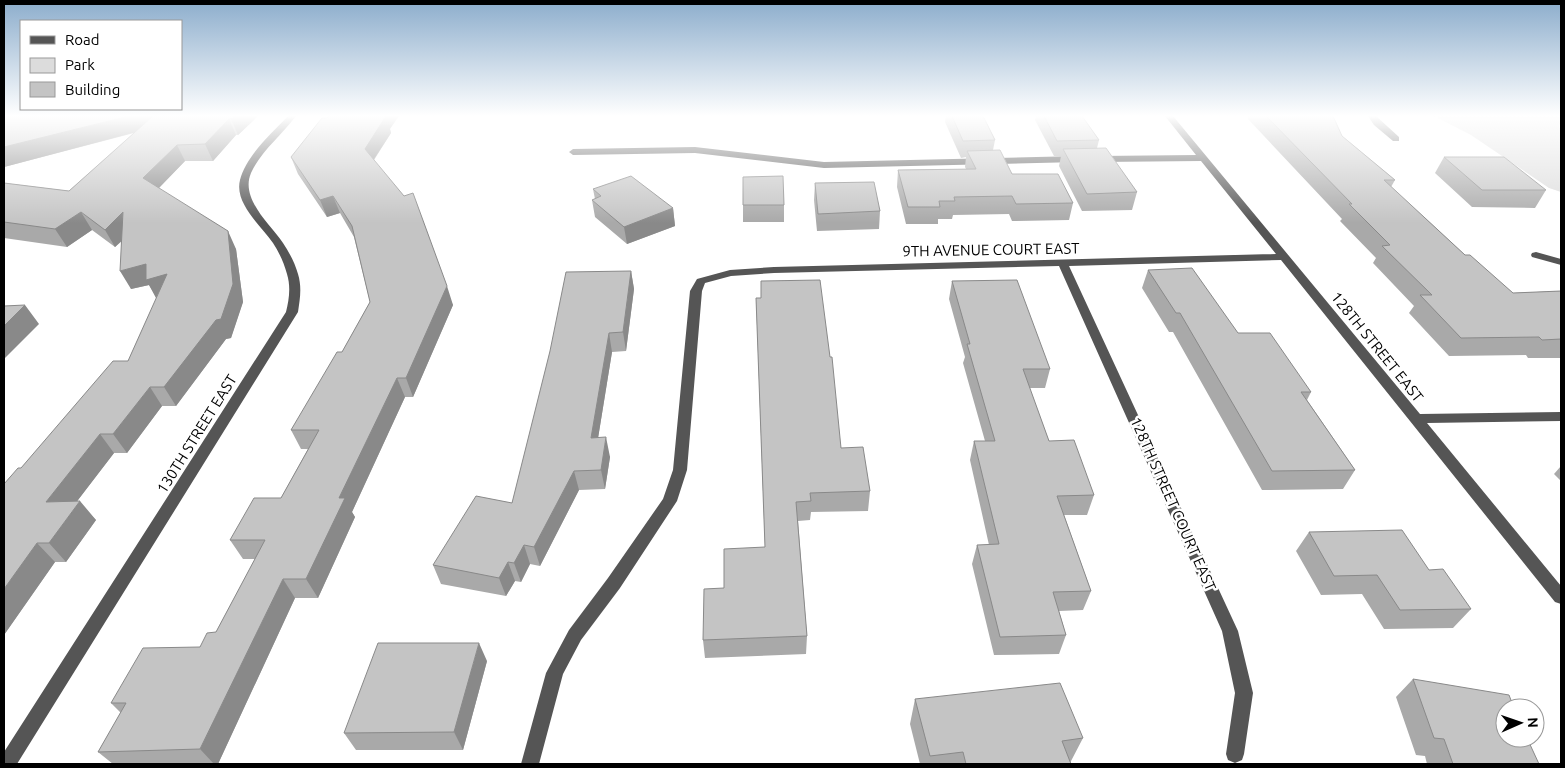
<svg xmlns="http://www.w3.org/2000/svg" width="1565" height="768" font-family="Ubuntu,sans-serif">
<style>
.green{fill:#dcdcdc}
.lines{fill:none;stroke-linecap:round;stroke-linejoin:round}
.minor{fill:#555;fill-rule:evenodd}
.wall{fill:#a9a9a9}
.shaded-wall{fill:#898989}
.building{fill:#c4c4c4;stroke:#898989}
.labels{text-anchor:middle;stroke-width:5;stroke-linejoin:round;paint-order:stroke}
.street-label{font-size:15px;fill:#000;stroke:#fff}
</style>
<rect width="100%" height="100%" fill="#fff"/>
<!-- green -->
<path class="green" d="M1434,116H1561V122L1559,126L1561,131V192L1549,188L1471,135Z"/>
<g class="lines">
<!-- minor -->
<path class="minor" d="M288,116H296C282,135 261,151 251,173C240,199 270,224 283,243C289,252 295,263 298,274C302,287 300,299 298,312L17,764H4V752L286,312C289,300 291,287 287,274C284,263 279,252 273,243C261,226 234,203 240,180C246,156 271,134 288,116Z
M1165,116H1173L1420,414L1561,412V421L1427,423L1561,586V604L1555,602L1281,260L1069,266L1238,631L1253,693L1244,754L1242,760L1235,763L1228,760L1226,754L1235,693L1222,631L1059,266L774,273L731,276L705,283L702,291L687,470L677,501L620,588L581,640L563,674L539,764H521L546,673L569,630L608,578L663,499L673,470L690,291L697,279L730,270L774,267L1276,254L1201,161L1098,162L1094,159L1098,156L1196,155Z
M1368,116H1376L1399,137V141H1393L1374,125Z
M695,147L824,162L1078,156L1082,159L1078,162L824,168L695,153L573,155L569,152L573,149Z
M1536,252L1561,259V265L1532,257L1531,255L1532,253Z"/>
</g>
<!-- wall -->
<path class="wall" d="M4,116H258L238,135H236L213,161H185L159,188L236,249L243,302L231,338L226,339L176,406H162L127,453H114L77,501L96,520L66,562H55L4,635L21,468L128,361L157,298L149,285L131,289L122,241L115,247L92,230L67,247L4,238V183L69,191L134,133L4,167Z
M946,116H983L995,140L993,150L1012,174L1073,203L1069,220L1012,221L1009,214L953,215L952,219H938V224H906L897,187L898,170L966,169L965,167L966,157L961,158L945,122Z
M1036,116H1082L1099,140L1097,148L1137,192L1132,210L1082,211L1059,166L1061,156H1054L1035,120Z
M1249,116H1333L1342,136L1395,180L1391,187L1465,255L1513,293L1561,291V358H1528L1526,355L1449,356L1409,313L1414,306L1373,263L1376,258L1340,221L1342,219L1248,119Z
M390,129L391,133L374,160L453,305L413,397H405L352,512L355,517L318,598H295L218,764H113L98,752L121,713L111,703L200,647L216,632L255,559H243L230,540L281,498L308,449H301L291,430L342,352L370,302L354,237L340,213L327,217L298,174L291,157Z
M1444,157L1546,190L1535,208L1472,207L1435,173Z
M815,183L880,211L879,229L817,231L814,200Z
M593,189L673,208L675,226L627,244L595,217L592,200L595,199Z
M743,205H784V222H743Z
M1148,270L1238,333L1311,392L1307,400L1355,470L1343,489L1262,490L1173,332H1169L1142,288Z
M631,271L634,289L626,351L612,352L598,438L610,457L605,489L579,490L540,566L530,564L521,582L515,581L506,596L441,584L433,565L512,503Z
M952,281L1050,369L1045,388H1029L1049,441L1094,495L1087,515H1064L1091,591L1083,610L1059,611L1066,635L1059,654L994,655L972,564L977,545H989L970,460L974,441H985L963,363L965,357L949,299Z
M756,298L841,448L870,491L868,511L811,512L810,520L798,521L807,636L806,654L705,658L703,640L724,588L765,547Z
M1561,466V481L1554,474Z
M1309,532L1429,570L1471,609L1453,628L1384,629L1362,594L1321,595L1296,551Z
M487,661L463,750H356L344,733Z
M1413,679L1539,764H1427L1425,756L1416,755L1396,697Z
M915,699L1083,738L1070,763L1071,764H920L910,724Z"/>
<!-- shaded-wall -->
<path class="shaded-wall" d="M129,116H166L170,123L4,167V147Z
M235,116H258L238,135L231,119Z
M383,116H399L390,129L391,133L370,165L365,149Z
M229,119L236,135L213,161L205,144Z
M177,145L185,161L152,195L143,178Z
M333,196L340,213L327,217L320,200Z
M673,208L675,226L627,244L624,227Z
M81,212L92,230L67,247L55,229Z
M123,212L134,229L115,247L105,230Z
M228,231L236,249L243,302L231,338L226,339L176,406L164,387Z
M146,264L167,274L156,298L149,285L131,289L120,271Z
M631,271L634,289L626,351L623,332Z
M447,286L453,305L413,397L406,378Z
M25,305L39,324L4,359V326Z
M609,333L612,352L595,457L591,438Z
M397,378L405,397L352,512L355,517L318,598L306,579L339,498Z
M150,387L162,406L127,453L113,434Z
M100,434L114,453L62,521L46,502Z
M606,437L610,457L605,489L601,470Z
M574,471L579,490L540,566L534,547Z
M80,501L96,520L66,562L49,543Z
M37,543L55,562L4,635V589Z
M524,545L530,564L521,582L514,563Z
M508,562L515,581L506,596L499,578Z
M283,579L295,598L218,764H214L200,749Z
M479,643L487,661L463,750L454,732Z"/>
<!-- building -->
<path class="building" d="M4,116H129L4,147Z
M153,116H235L231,119H229L205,144L177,145L143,178L228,231L233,284L221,319L216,320L164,387H150L113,434H100L46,502L80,501L49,543H37L4,589V484L18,468H21L113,361H128L167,274L146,280V264L120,271L123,212L105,230L81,212L55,229L4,222V183L69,191Z
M328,116H386L365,149L404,196L413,193L447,286L406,378H397L339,498H345L306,579H283L200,749L98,752L126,703H111L143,648L200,647L207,633L216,632L265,540H230L254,498H281L319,430H291L337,352H342L370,302L352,226L333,196L320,200L291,157L322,118H327Z
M952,116H983L995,140L963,141Z
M1044,116H1082L1099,140L1057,141Z
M1266,116H1333L1342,136L1395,180H1384L1465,255H1470L1513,293L1561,291V339L1542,340L1539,337L1461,338L1420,295H1432L1382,246L1390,245L1349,204H1352Z
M1106,148L1137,192L1087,194L1063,149Z
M1000,150L1012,174H1058L1073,203L1016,204L1012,196L954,197L955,201H939L940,207H908L898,170L976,169L967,151Z
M1444,157H1504L1546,190H1482Z
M631,176L673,208L624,227L592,200L601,196L593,189Z
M783,176L784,205H743V177Z
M874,182L880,211L818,214L815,183Z
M1192,268L1238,333H1270L1311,392H1301L1355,470L1272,471L1180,313H1176L1148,270Z
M631,271L623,332L609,333L591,438L606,437L601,470L574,471L534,547L524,545L514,563L508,562L499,578L433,565L476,496L512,503L550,351L566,272Z
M820,280L830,357H832L841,448L863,447L870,491L810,493L811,501L796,502L807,636L703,640L704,589L724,588V549L765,547L756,298H761V281Z
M1017,280L1050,369H1023L1049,441L1074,440L1094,495L1057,496L1091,591L1053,592L1066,635L1000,637L977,545L999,544L974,441H995L967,344H970L952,281Z
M25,305L4,326V306Z
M1402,530L1429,570L1443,569L1471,609L1400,610L1377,575L1334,576L1309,532Z
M378,643H479L454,732L344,733Z
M1413,679L1509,695L1514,708H1505V738H1527L1539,764H1453L1444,739L1434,738Z
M1060,683L1083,738L1062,741L1071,764H966L963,752L930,756L915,699Z"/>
<!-- sky -->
<linearGradient id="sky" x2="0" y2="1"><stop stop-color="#8cadcc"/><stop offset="0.52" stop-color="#fff"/><stop offset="1" stop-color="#fff" stop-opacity="0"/></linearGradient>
<rect width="1565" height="223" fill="url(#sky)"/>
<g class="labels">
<!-- street labels -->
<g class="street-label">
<text transform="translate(991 250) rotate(-1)" y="5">9TH AVENUE COURT EAST</text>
<text transform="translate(1377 347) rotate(51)" y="5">128TH STREET EAST</text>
<text transform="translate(197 434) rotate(-58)" y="5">130TH STREET EAST</text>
<text transform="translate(1173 504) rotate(66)" y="5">128TH STREET COURT EAST</text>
</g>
</g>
<!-- border -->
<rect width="1565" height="768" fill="none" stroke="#000000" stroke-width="10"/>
<!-- legend -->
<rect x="20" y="20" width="162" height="90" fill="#ffffff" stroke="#999999"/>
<rect x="30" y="36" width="25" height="8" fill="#555555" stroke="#999999"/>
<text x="65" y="45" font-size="15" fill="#000000">Road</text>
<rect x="30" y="58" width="25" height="15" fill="#dcdcdc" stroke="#999999"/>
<text x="65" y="70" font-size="15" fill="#000000">Park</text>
<rect x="30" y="82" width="25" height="15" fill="#c4c4c4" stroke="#999999"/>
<text x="65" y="95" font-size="15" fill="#000000">Building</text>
<!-- north arrow -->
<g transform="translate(1520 723) rotate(88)"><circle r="24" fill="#ffffff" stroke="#999999"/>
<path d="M0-4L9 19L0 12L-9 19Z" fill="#000000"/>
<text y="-8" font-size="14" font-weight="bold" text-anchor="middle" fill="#000000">N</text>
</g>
</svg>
